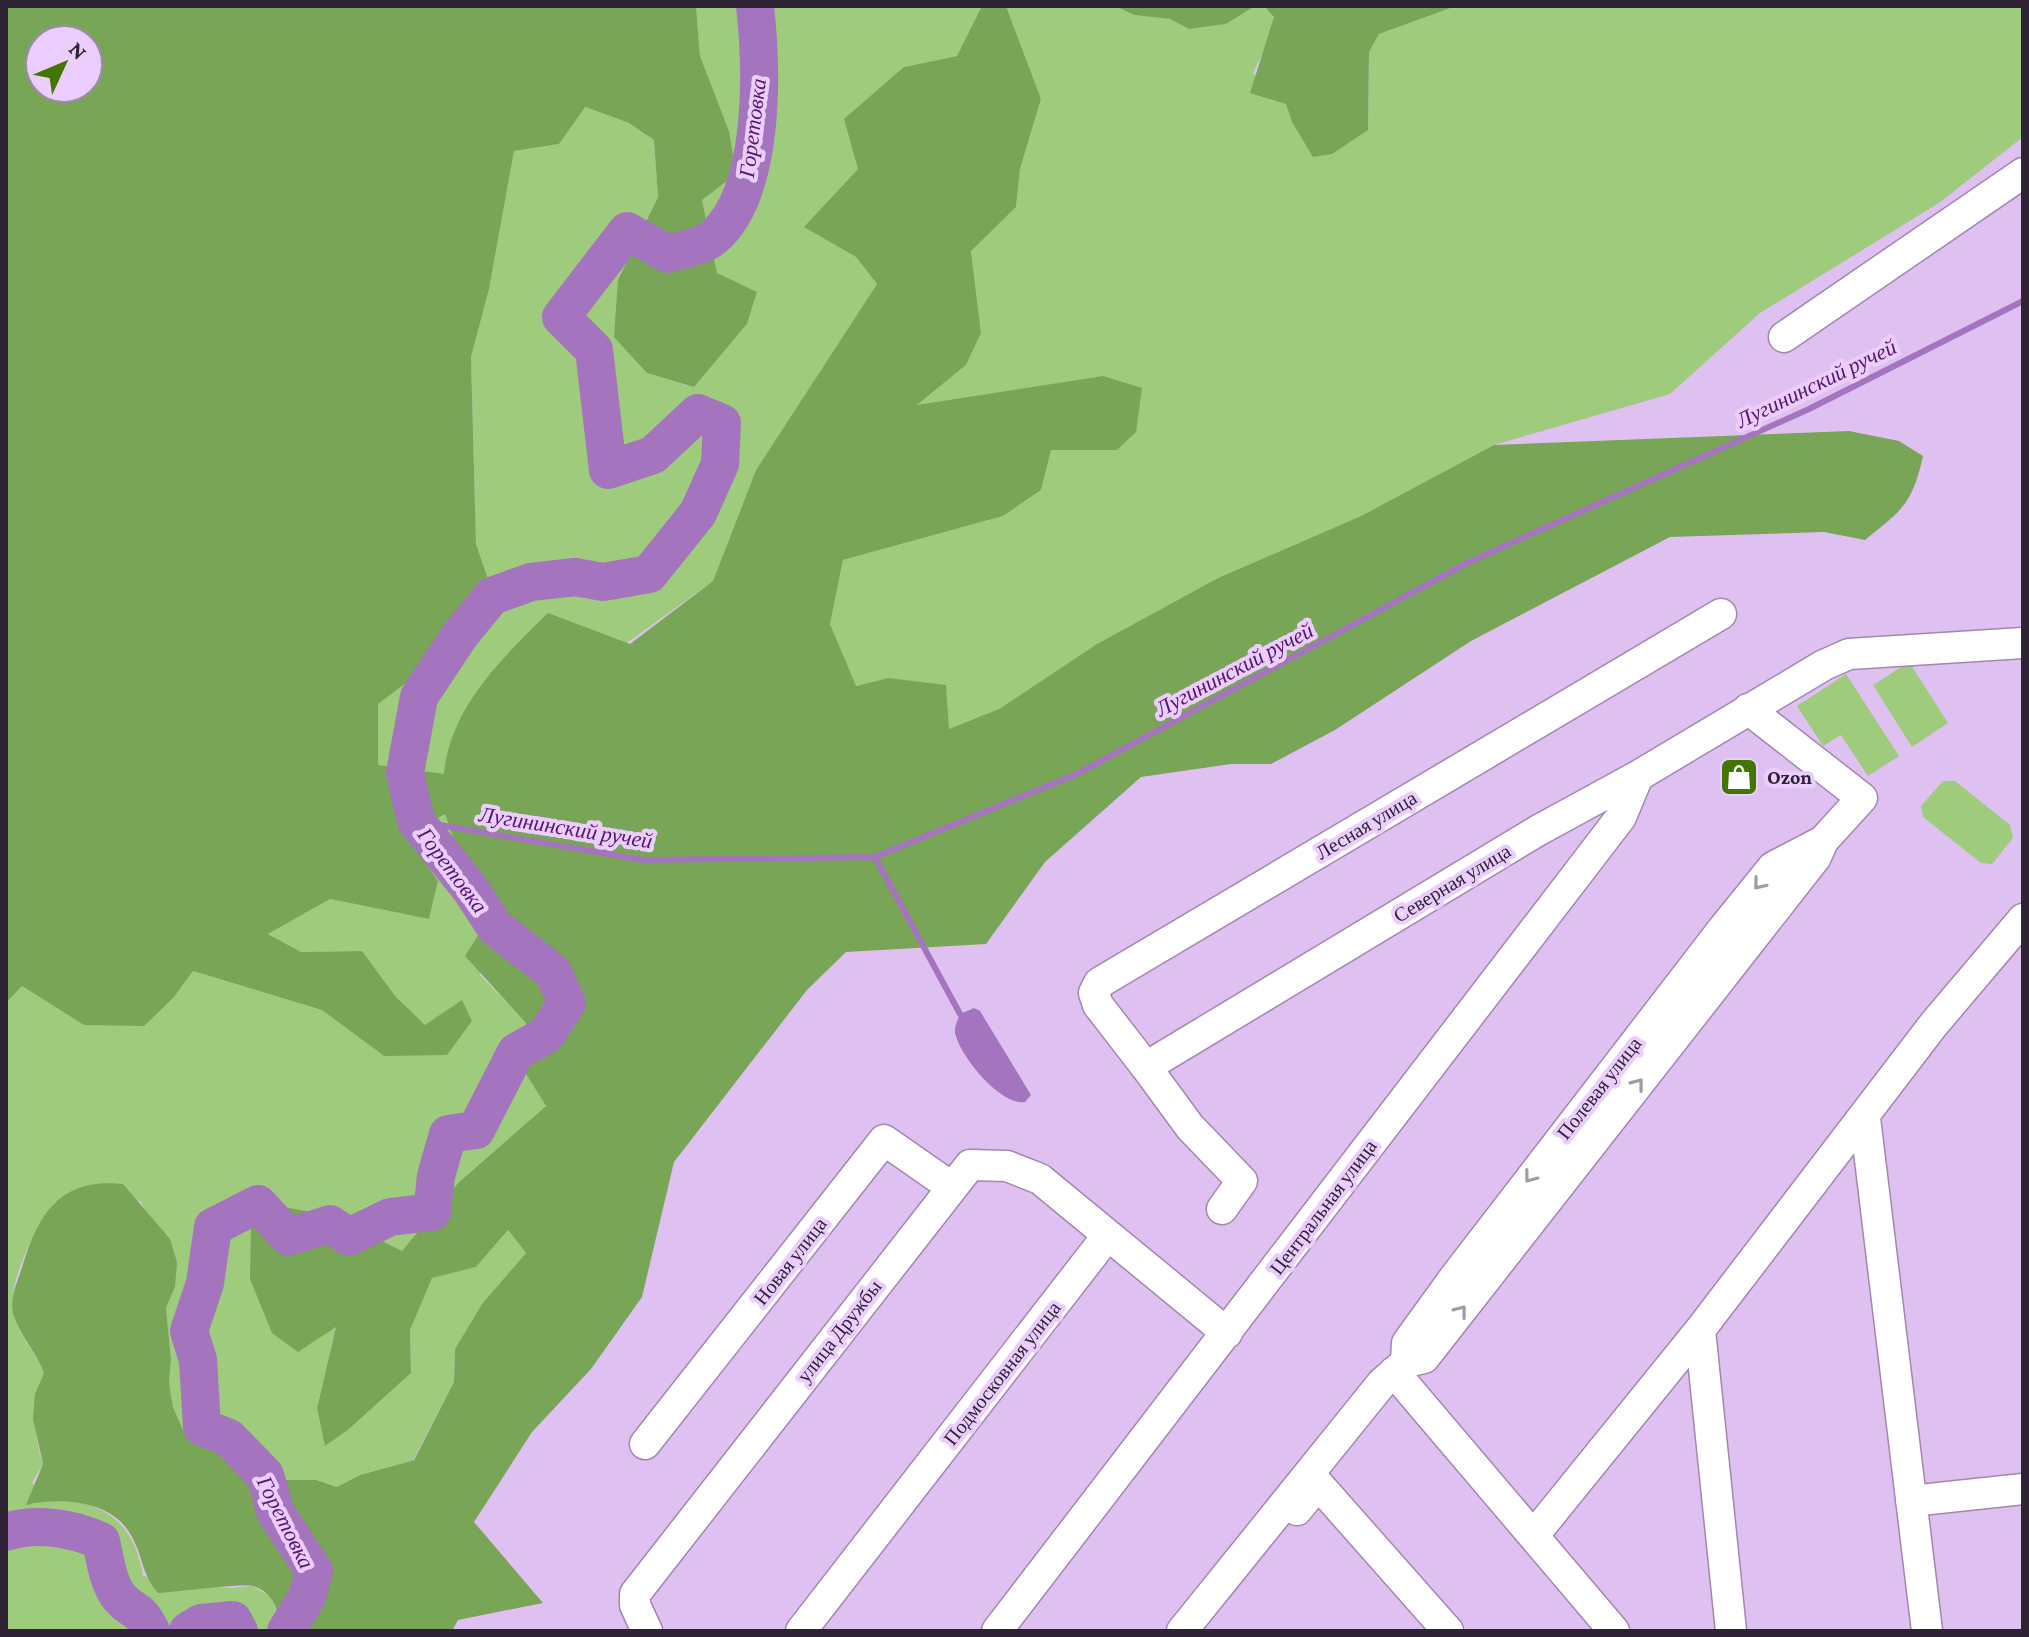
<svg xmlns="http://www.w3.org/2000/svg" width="2029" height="1637" font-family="'Crimson Pro',serif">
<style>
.green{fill:#9ecb7c}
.forest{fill:#79a556;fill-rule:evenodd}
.water{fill:#a474be}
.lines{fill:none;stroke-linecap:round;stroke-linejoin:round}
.stream{stroke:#a474be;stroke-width:6}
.river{stroke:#a474be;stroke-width:38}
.minor-casing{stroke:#a286b3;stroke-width:33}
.minor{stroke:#fff;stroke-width:30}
.oneway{stroke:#a19ca4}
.labels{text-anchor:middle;stroke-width:8;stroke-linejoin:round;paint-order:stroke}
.poi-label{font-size:20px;font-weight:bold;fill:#2e2335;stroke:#eccefe;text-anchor:start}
.street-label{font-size:20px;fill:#2e2335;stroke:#eccefe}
.water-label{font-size:22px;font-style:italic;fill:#541670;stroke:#eccefe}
</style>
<rect width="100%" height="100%" fill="#dfc1f1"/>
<!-- green -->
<path class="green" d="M696,6H982L957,56L904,67L858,169L805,227L856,257L877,284L756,470L713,581L444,775L377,765L378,704L418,674L489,582L476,544L471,357L489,289L514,151L559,144L584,107L629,123L654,140L658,197L618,280L647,373L694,387L747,324L757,292L717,274L702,200L729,131L700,56Z
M1006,6H1115L1134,15L1170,19L1189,29L1226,24L1255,6H1264L1274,16L1271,36L1253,73L1286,103L1292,122L1368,130L1369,52L1379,34L1456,6H2023V137L1939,203L1760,313L1670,394L1494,445L1361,516L1218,578L1097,644L999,709L949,729L888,678L855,686L830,624L843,560L1003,516L1041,490L1051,449L1117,450L1103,376L916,406L966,365L981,333L971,250L1016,207L1020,169L1041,99Z
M1909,662L1948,723L1912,747L1873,685Z
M1846,674L1899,756L1868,776L1841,735L1823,746L1797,706Z
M1943,781H1955L2010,825L2013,838L1992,864L1981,863L1923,817L1921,806Z
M445,814L456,846L491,915L480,975L527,1023L526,1074L546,1106L458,1183L402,1251L333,1216L286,1207L251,1227L336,1326L317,1408L325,1445L349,1429L411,1373L410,1330L432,1277L476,1267L508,1230L526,1253L482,1304L455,1349L454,1382L413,1460L360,1475L337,1487L315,1480H270L229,1453L205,1446L184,1432L173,1407L169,1383L171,1359L166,1308L175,1287L170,1239L152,1222L140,1201L55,1202C37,1223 7,1284 13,1312C18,1335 36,1352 44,1373C32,1403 33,1434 43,1464L32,1483L49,1500C103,1499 135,1523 143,1576L230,1588L252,1586L272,1597L280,1618L279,1631H6V1003L22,986L84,1025L174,997L193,971L322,1010L384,1056L425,1026L396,997L362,951L301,952L268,934L330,899L429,919L438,881L408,836Z"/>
<!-- forest -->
<path class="forest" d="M6,6H696L700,56L729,131L736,174L702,200L717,273L757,292L747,324L694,387L647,373L614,337L618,280L658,197L654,140L629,123L585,107L559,144L514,151L489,289L471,357L476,544L489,582L418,674L378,704V765L444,774C450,708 502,658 548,613L630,644L713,581L756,470L877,284L856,257L804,227L858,169L844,119L904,67L957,56L982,6H1006L1041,99L1020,169L1016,207L971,251L981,333L966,365L917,405L1103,376L1142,388L1136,432L1117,450H1051L1041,490L1003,516L843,560L830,624L856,686L888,678L946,685L949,729L999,709L1097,644L1218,578L1361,516L1494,445L1849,431L1899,441L1923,456C1912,505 1902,510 1865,540L1824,532L1670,537L1471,641L1335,730L1271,764H1231L1141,777L1045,862L986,944L846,952L807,990L674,1162L642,1297L591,1369L532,1432L474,1522L543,1603L458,1620L452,1631H279C281,1612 273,1592 253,1586C241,1583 175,1592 158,1593C141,1573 144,1559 132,1537C113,1500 60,1497 26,1505L43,1464L33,1419L35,1394L44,1373C36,1351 19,1335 13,1313C9,1297 19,1279 23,1264C40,1211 61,1178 123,1184L170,1239L177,1262L175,1287L166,1308L171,1359L169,1383L173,1407L184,1432L205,1446L229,1453L270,1480H316L337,1487L360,1475L414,1460L454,1382L455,1349L482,1304L526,1253L508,1230L476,1267L432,1278L410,1330L411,1373L349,1429L325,1446L317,1408L336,1327L298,1352L272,1333L250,1279L251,1227L285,1207L333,1216L402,1251L458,1183L546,1106L526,1074V1023L465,956L491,915L456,846L445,814L408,836L438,881L429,919L330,899L268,934L301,952L362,951L396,997L425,1025L462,1000L472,1021L447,1055L384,1056L322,1010L193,971L174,997L144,1026L84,1025L22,986L6,1003ZM40,40H88V88H40Z
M1115,6H1255L1226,24L1189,29L1170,19L1134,15Z
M1264,6H1456L1379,34L1369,52L1368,130L1332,154L1313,157L1292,122L1286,104L1250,93L1274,17Z"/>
<!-- water -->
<path class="water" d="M974,1008L980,1011L1031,1095L1025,1102C1000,1106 960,1056 955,1033C954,1026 958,1020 960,1014Z"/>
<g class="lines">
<!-- stream -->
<path class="stream" d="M416,821L643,860L875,857L1077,774L1467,563L1809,409L2023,301
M875,857L960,1014"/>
<!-- river -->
<path class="river" d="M6,1532C36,1522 72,1528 101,1541C105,1559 108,1584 120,1598C134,1614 138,1605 151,1631
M188,1631L201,1623L233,1620L239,1631
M286,1631L307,1597L314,1571L276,1513L265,1475L229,1438L202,1427L198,1360L189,1331L205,1283L213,1227L258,1204L289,1237L330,1224L349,1237L390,1217L432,1212L436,1176L448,1134L476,1130L516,1052L546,1035L567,1003L553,972L495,927L471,890L416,821L405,773L419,697L460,635L492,596L531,582L575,577L603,582L649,574L698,513L720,464L722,423L698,413L653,455L608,470L594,350L561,317L627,231L668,254C681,250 704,246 714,237C766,191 762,69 755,6"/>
<!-- minor casing -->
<g class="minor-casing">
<path id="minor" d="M1784,337L2023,173
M1146,1067L1098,1005L1094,993L1099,983L1721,614
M1865,1118L1927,1631
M1222,1209L1242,1181L1190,1127L1146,1067L1539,830L1638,776L1824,665L1849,654L2023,643
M1700,1330L1731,1631
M1406,1362L1407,1343L1454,1278L1722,930L1773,867L1823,841
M1394,1372L1614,1631
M645,1444L884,1140L950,1186
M1911,1501L2023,1489
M1297,1510L1318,1484L1448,1631
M1534,1535L1700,1330L1934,1024L2023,919
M647,1631L635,1605V1594L970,1165L1007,1166L1040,1179L1108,1235
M801,1631L1108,1235L1227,1333
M997,1631L1621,817L1638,776
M1182,1631L1382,1383L1406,1362L1424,1358L1816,857L1823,841L1862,798L1748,709"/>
</g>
<!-- minor -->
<use href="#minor" class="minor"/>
</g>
<!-- one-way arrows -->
<defs><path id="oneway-chevron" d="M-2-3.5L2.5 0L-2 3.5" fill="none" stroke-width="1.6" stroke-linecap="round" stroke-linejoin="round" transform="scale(2)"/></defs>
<g class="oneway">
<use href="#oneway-chevron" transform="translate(1759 884) rotate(129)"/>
<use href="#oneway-chevron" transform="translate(1638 1084) rotate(-52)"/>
<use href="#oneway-chevron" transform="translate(1530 1177) rotate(127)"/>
<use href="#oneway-chevron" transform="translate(1461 1311) rotate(-52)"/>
</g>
<!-- icons -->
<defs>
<g id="shop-square" transform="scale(2)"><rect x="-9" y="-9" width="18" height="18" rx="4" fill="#437600" stroke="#eccefe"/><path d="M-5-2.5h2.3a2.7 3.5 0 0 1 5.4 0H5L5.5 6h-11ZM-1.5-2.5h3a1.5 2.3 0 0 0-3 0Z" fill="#fff"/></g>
</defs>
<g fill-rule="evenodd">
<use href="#shop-square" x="1739" y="777"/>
</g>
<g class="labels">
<!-- poi labels -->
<g class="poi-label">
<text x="1767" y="784">Ozon</text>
</g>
<!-- street labels -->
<g class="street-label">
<text transform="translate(1366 825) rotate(-31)" y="7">Лесная улица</text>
<text transform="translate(1452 883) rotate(-31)" y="7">Северная улица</text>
<text transform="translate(1599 1088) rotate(-52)" y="7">Полевая улица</text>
<text transform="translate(1323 1207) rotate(-53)" y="7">Центральная улица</text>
<text transform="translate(790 1261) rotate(-52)" y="7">Новая улица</text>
<text transform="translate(839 1331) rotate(-52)" y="7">улица Дружбы</text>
<text transform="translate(1002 1373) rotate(-52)" y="7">Подмосковная улица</text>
</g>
<!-- water labels -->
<g class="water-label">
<text transform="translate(752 128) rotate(-83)" y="8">Горетовка</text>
<text transform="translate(1816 383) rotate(-26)" y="8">Лугининский ручей</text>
<text transform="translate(1234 669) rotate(-28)" y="8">Лугининский ручей</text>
<text transform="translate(566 827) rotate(9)" y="8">Лугининский ручей</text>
<text transform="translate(453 870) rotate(53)" y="8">Горетовка</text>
<text transform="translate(286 1522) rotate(63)" y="8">Горетовка</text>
</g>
</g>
<!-- border -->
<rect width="2029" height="1637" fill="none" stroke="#2e2335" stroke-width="16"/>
<!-- north arrow -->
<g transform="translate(64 64) rotate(46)"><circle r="38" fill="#eccefe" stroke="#a08aae" stroke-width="2"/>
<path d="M0-6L14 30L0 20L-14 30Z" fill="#437600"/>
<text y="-12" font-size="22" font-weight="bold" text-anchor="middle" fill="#2e2335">N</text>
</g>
</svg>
